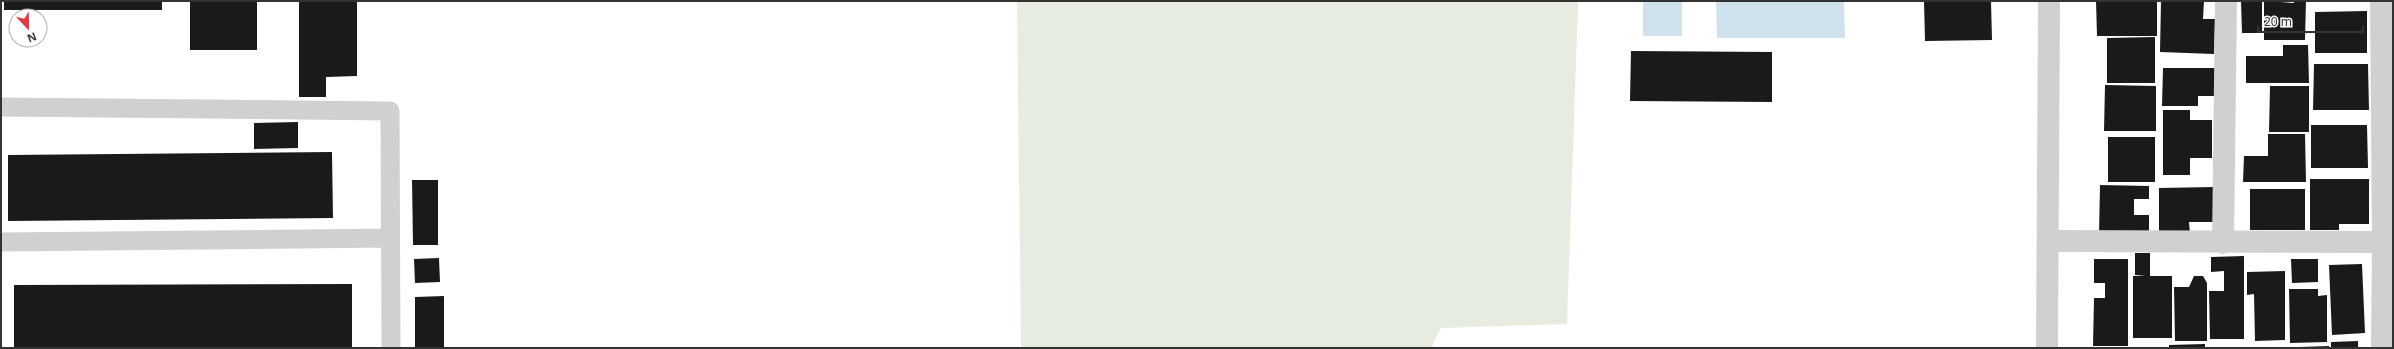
<svg xmlns="http://www.w3.org/2000/svg" width="2394" height="349" font-family="'Noto Sans',sans-serif">
<style>
.green{fill:#e6ecdf}
.water{fill:#cfe2ee}
.building{fill:#1a1a1a}
.lines{fill:none;stroke-linecap:round;stroke-linejoin:round}
.service{stroke:#d0d0d0;stroke-width:19}
.minor{stroke:#d0d0d0;stroke-width:22}
.tertiary{stroke:#d0d0d0;stroke-width:22}
</style>
<rect width="100%" height="100%" fill="#fff"/>
<!-- green -->
<path class="green" d="M1017,1H1578L1567,324L1441,328L1431,348H1021Z"/>
<!-- water -->
<path class="water" d="M1643,1H1682V36H1643Z
M1716,1H1844L1845,38H1717Z"/>
<!-- building -->
<path class="building" d="M4,1H162V10H4Z
M190,1H257V50H190Z
M299,1H357V76L326,77V97H299Z
M1924,1H1991L1992,40L1925,41Z
M2096,1H2157V36H2097Z
M2161,1H2204L2203,19H2215L2214,54L2160,52Z
M2241,1H2262V33H2242Z
M2264,1L2294,3V1H2306L2305,40H2264Z
M2367,11V53H2315V12Z
M2155,37V83H2107V38Z
M2283,45H2308L2309,83H2246V56H2283Z
M1631,51L1772,52V102L1630,101Z
M2314,64H2368L2369,110H2313Z
M2163,68H2217V96H2198V106H2162Z
M2105,85L2156,86V131H2104Z
M2270,86H2309V132H2269Z
M2163,110H2190V120H2212V158H2190V175H2163Z
M298,122V148L254,149V123Z
M2311,125H2367L2368,168H2311Z
M2268,134H2305L2306,182H2243L2244,156H2268Z
M2108,137H2155V182H2108Z
M332,152L333,218L8,221V155Z
M2310,179H2369V224H2339V230H2310Z
M412,180H438V245H413Z
M2100,185L2149,186V199H2134V215H2149V234H2099Z
M2214,187V222H2189L2190,234H2159V188Z
M2250,189H2305V230H2250Z
M2135,253H2150V276H2172V338H2133V276H2146L2135,275Z
M2244,256V339H2210L2209,291H2224V271L2211,272V257Z
M439,258L440,282L415,283L414,259Z
M2094,259H2128V346H2093L2094,298H2105V283H2094Z
M2291,259H2318V282L2292,283Z
M2362,264L2365,333L2332,335L2329,265Z
M2285,271V340L2255,341L2254,294L2247,295V272Z
M2194,276H2203L2207,283V341H2175L2174,287H2189Z
M352,284V348H14V285Z
M2289,289H2318V296L2327,295V342L2290,343Z
M444,296V348H415V297Z
M2358,341V348H2331V342Z
M2205,344V348H2169V345Z
M2329,346V348H2299V347Z"/>
<g class="lines">
<!-- service -->
<path class="service" d="M1,107L390,111L391,348
M1,242L390,238"/>
<!-- minor -->
<path class="minor" d="M2381,1L2383,242L2382,348
M2048,241L2383,242
M2223,243L2226,1"/>
<!-- tertiary -->
<path class="tertiary" d="M2047,348L2049,1"/>
</g>
<!-- border -->
<rect width="2394" height="349" fill="none" stroke="#333333" stroke-width="4"/>
<!-- north arrow -->
<g transform="translate(28 28) rotate(158)"><circle r="19" fill="#ffffff" stroke="#adadad"/>
<path d="M0-3L7 15L0 10L-7 15Z" fill="#e63946"/>
<text y="-6" font-size="11" font-weight="bold" text-anchor="middle" fill="#333333">N</text>
</g>
<!-- scale -->
<path d="M2258 26v6h105v-6" fill="none" stroke="#333333" stroke-width="2"/>
<text x="2264" y="26" font-size="12" fill="#333333" stroke="#ffffff" stroke-width="3" paint-order="stroke">20 m</text>
</svg>
